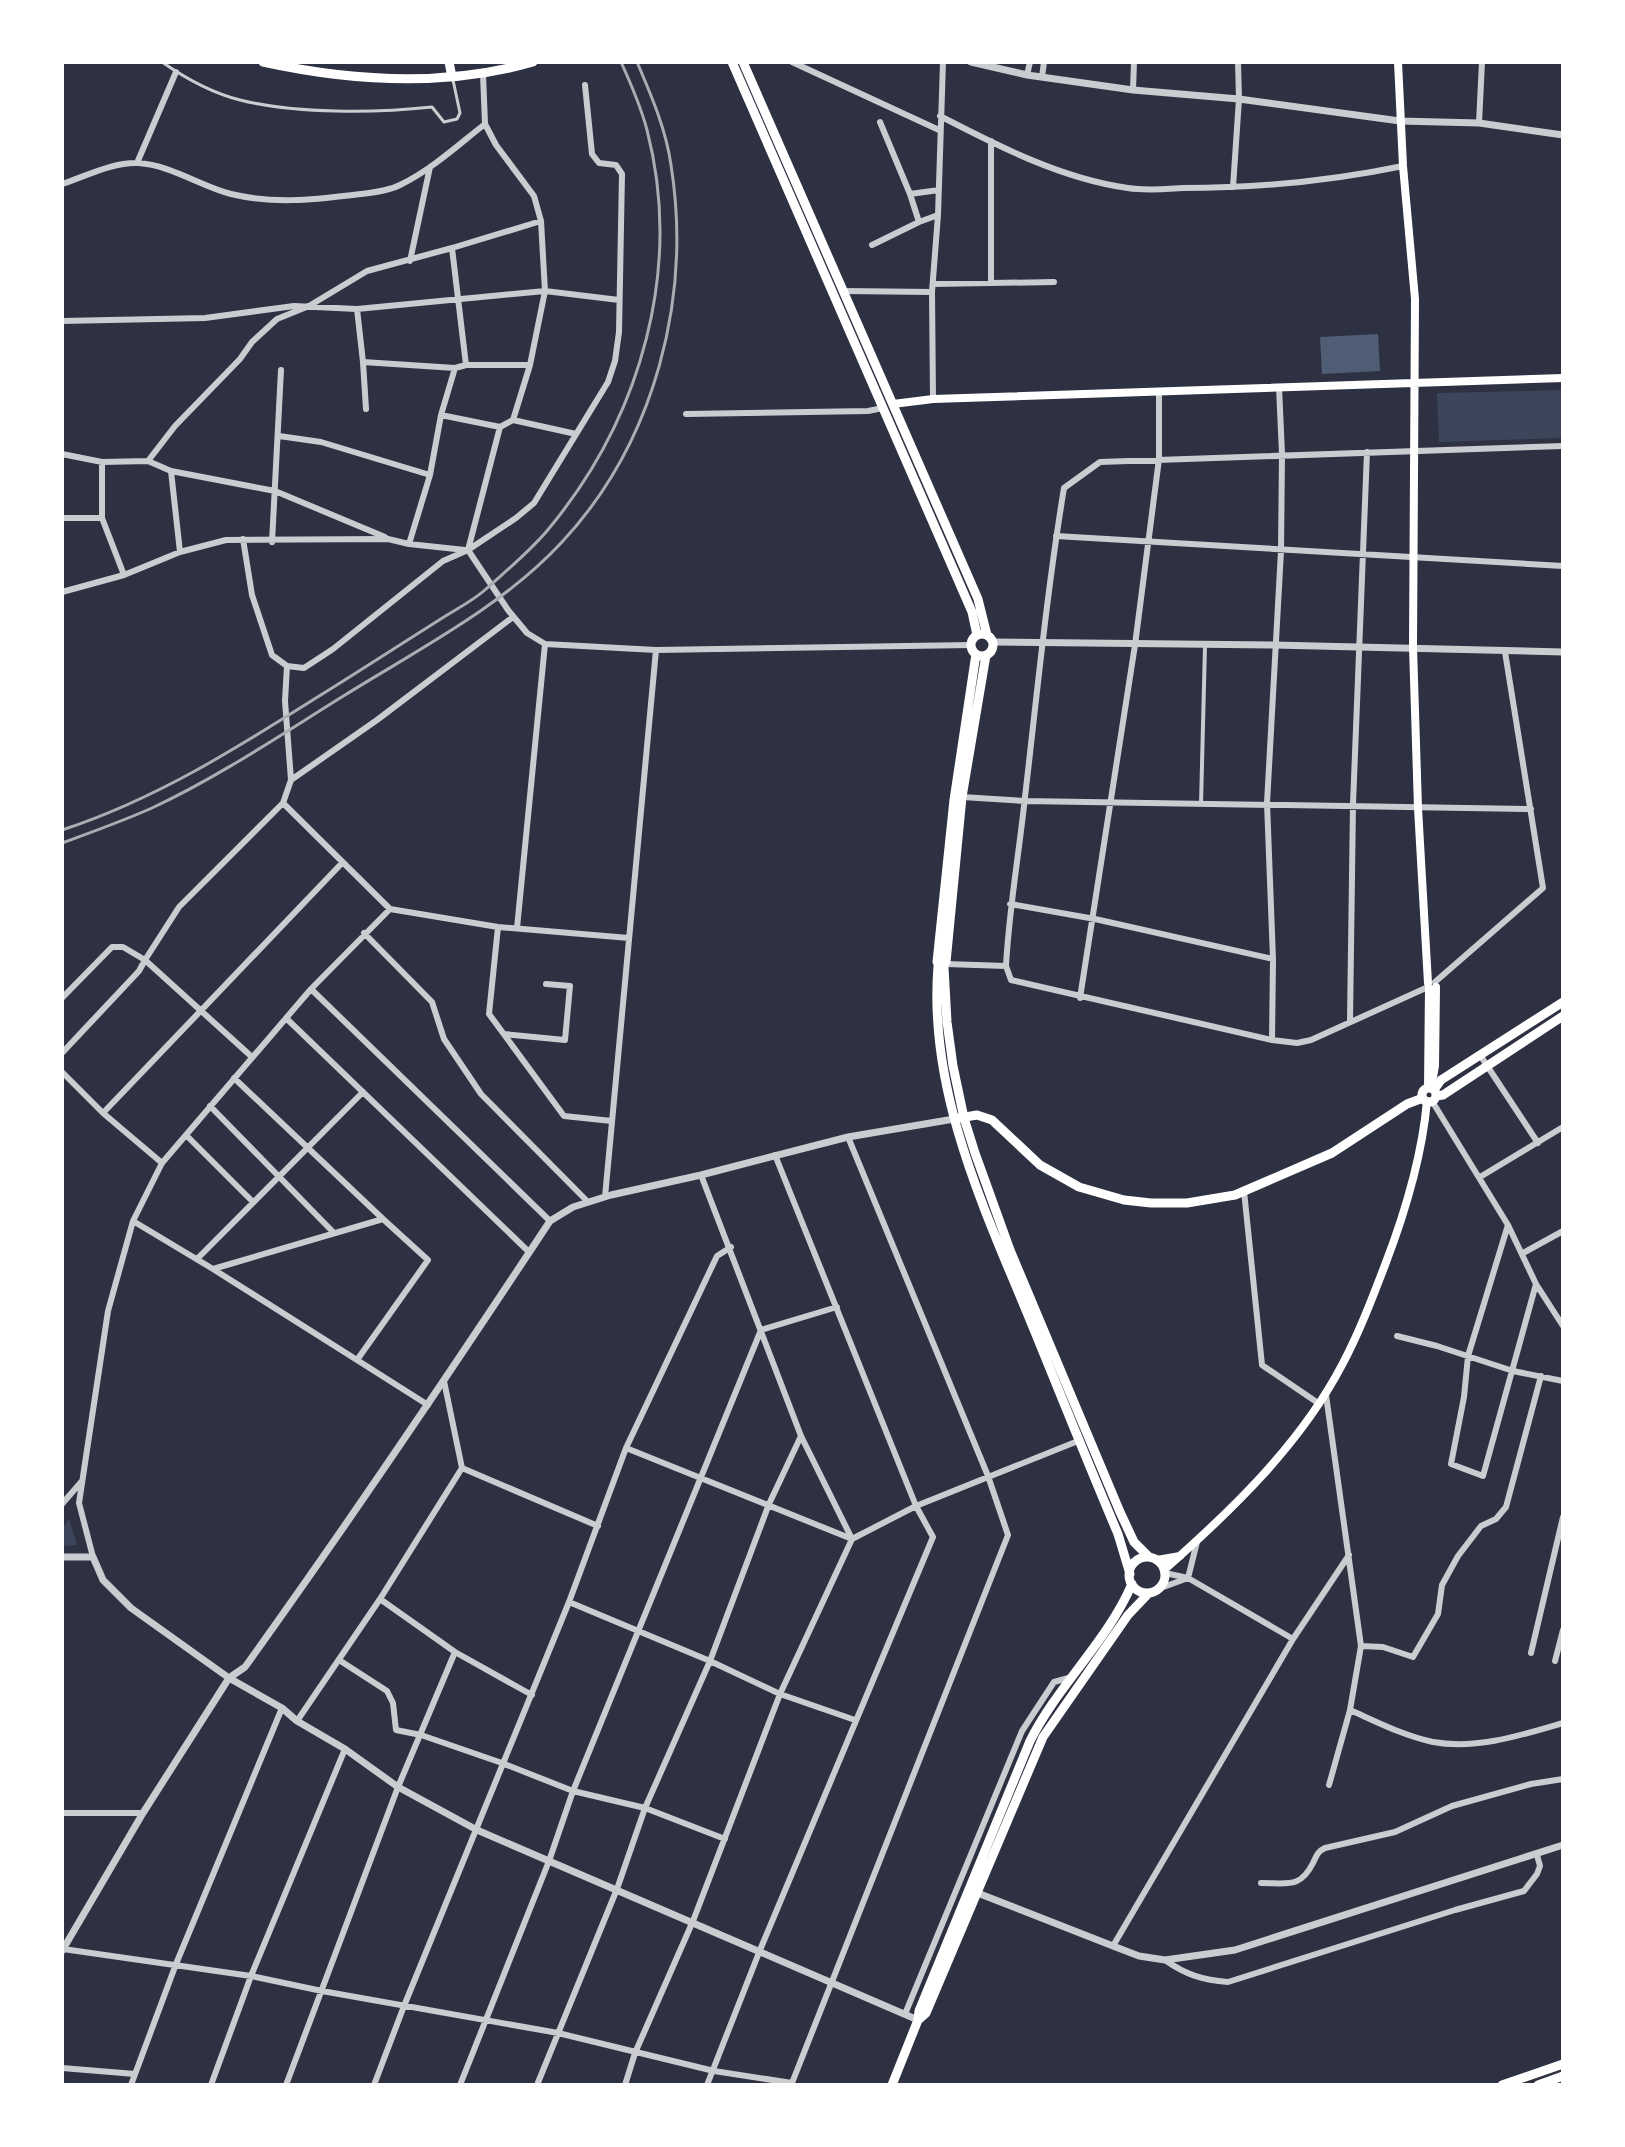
<svg xmlns="http://www.w3.org/2000/svg" width="1625" height="2147" font-family="'Titillium Web',sans-serif">
<style>
.green{fill:#3c4559}
.water{fill:#4f5d75}
.lines{fill:none;stroke-linecap:round;stroke-linejoin:round}
.service{stroke:#caccd0;stroke-width:3}
.pedestrian{stroke:#caccd0;stroke-width:4}
.minor{stroke:#caccd0;stroke-width:6}
.tertiary{stroke:#caccd0;stroke-width:7}
.secondary{stroke:#fff;stroke-width:8}
.primary{stroke:#fff;stroke-width:9}
.rail{stroke:#abadb3;stroke-width:3}
</style>
<rect width="100%" height="100%" fill="#2d3142"/>
<!-- green -->
<path class="green" d="M1563,390V438L1439,442L1437,393Z
M69,1518L77,1545L62,1546V1529Z"/>
<!-- water -->
<path class="water" d="M1378,334L1380,371L1322,374L1320,337Z"/>
<g class="lines">
<!-- service -->
<path class="service" d="M162,62C185,78 212,93 240,100C295,114 376,113 432,107L444,122L457,119L460,113L453,80"/>
<!-- pedestrian -->
<path class="pedestrian" d="M1201,804L1205,646"/>
<!-- minor -->
<path class="minor" d="M792,62L939,130
M483,74L485,124L496,145L534,196L541,221
M1027,75L1030,62
M1042,77L1044,62
M1133,90L1134,62
M940,116C998,146 1062,179 1128,188C1146,191 1165,189 1183,188C1256,188 1331,181 1403,166
M880,122L910,194L939,190
M1479,123L1482,62
M137,163L176,72
M62,184C86,176 113,162 138,163C171,165 200,186 231,194C273,204 311,200 353,195C368,193 386,192 400,185C431,170 458,145 485,124
M1233,187L1239,99L1238,62
M910,194L919,222L938,215
M872,245L919,222
M410,261L430,167
M991,283V141
M933,284L1054,282
M843,291L932,292
M357,309L363,362L455,368L466,365H530
M62,321L205,318L294,306L357,309L545,291L619,300
M363,362L366,409
M466,365L452,248L541,221L545,291L530,365L513,420L500,427L468,550L508,610L527,633L545,644L656,650L971,645
M933,399L932,292L938,215L943,62
M686,414L868,411L883,408
M441,415L500,427
M513,420L576,434
M279,436L321,442L430,475
M62,454L102,462L148,461L171,471L275,491L385,537
M148,461L175,426L240,359L252,342L277,319L309,306L367,271L452,248
M102,462V518L124,575
M171,471L180,552
M62,518H102
M1056,536L1563,566
M243,539L252,595L272,655L287,666L304,668L333,649L443,561L468,550L516,518L534,503L608,382L615,361L619,332L622,174L616,165L599,163L592,154L585,85
M272,542L281,370
M409,544L430,475L441,415L455,368
M62,592L124,575L180,552L226,540L388,539L409,544L465,550
M287,666L285,701L291,780
M962,797L1025,801L1531,809
M1010,904L1095,919L1273,959
M390,909L283,803L291,780L377,720L513,617
M498,927L489,1014L564,1116L612,1121
M517,928L545,644
M364,933L432,1002L444,1039L481,1094L588,1202
M946,964L1006,966L1011,980L1272,1040L1297,1043L1311,1040L1428,987
M1006,966C1009,909 1019,854 1025,797C1037,694 1047,591 1064,488L1100,462L1563,446
M1435,982L1543,888L1505,652
M311,989L550,1221
M62,998L112,947H123L145,960L139,971L62,1053
M1080,998L1135,645L1159,459V392
M286,1018L529,1252
M1350,1021L1353,804L1367,452
M504,1034L565,1040L570,986L546,984
M1272,1040L1273,959L1267,803L1281,551L1282,454L1279,387
M1480,1055L1538,1143
M252,1057L145,960L179,907L283,803
M62,1072L103,1113L162,1163
M234,1078L383,1219
M1432,1101L1508,1225L1536,1284L1563,1326
M210,1106L334,1233
M103,1113L342,863
M186,1135L253,1202
M701,1175L801,1436L852,1539
M1480,1177L1563,1127
M1244,1191L1262,1365L1318,1403
M605,1197L656,650
M1508,1225L1468,1356L1464,1397L1451,1464L1483,1476L1536,1284
M1523,1253L1563,1231
M198,1258L363,1092
M213,1269L357,1360
M1397,1336L1437,1346L1513,1371L1563,1381
M444,1381L462,1468L598,1526
M1326,1395L1361,1646L1350,1710L1329,1785
M428,1405L357,1360L428,1260L383,1219L213,1269L133,1221L162,1163L311,989L390,909L498,927L629,938
M626,1448L852,1539
M62,1504L82,1481
M852,1539L916,1506L1078,1441
M93,1557L79,1503L108,1311L133,1221
M1165,1573L1188,1578L1293,1639
M1188,1578L1197,1542
M1158,1589L1188,1578
M380,1599L455,1652L532,1695
M569,1602L710,1661L780,1694L855,1720
M1361,1646L1383,1647L1413,1657L1438,1614L1442,1585L1458,1556L1481,1526L1496,1519L1506,1507L1541,1376
M1531,1653L1563,1517
M339,1660L387,1691L393,1703L396,1730L421,1735L502,1763L573,1791L645,1808L725,1839
M1555,1661L1563,1630
M1350,1710C1377,1722 1404,1736 1433,1742C1476,1750 1522,1735 1563,1723
M297,1721L380,1599L462,1468
M62,1813H143
M1261,1883C1287,1883 1300,1889 1313,1863C1317,1855 1317,1852 1325,1848L1395,1832L1452,1806L1531,1784L1563,1779
M1113,1946L1293,1639L1349,1555
M63,1949L251,1976L322,1991L558,2033L714,2071L792,2083L1008,1535L988,1476L848,1137
M1165,1960C1186,1975 1203,1980 1228,1982L1455,1910L1524,1891L1537,1874L1540,1866L1537,1855
M905,2014L1022,1731L1054,1682L1072,1677
M62,2068L135,2074
M131,2085L176,1964L282,1708
M211,2085L251,1976L345,1749
M286,2085L398,1787L455,1652
M374,2085L404,2006L569,1602L626,1448L717,1256L731,1247
M460,2085L549,1861L573,1791L761,1330L837,1307
M537,2085L617,1889L645,1808L710,1661L769,1504L801,1436
M625,2085L635,2053L693,1921L780,1694L852,1539
M707,2085L760,1950L933,1537L916,1506L775,1155"/>
<!-- tertiary -->
<path class="tertiary" d="M971,62L1027,75L1133,90L1239,99L1400,121L1479,123L1563,135
M993,642L1274,645L1563,652
M62,1557H93L103,1580L131,1608L229,1678L282,1708L297,1721L345,1749L398,1787L477,1830L918,2020
M975,1892L1113,1946L1139,1956L1165,1960L1235,1950L1563,1845
M62,1951L143,1813L229,1678L245,1667C350,1521 451,1371 550,1221L573,1207L611,1195L701,1175L848,1137L954,1119"/>
<!-- secondary -->
<path class="secondary" d="M1398,62L1403,166L1415,299L1413,647L1418,808L1428,983
M893,404L933,399L1563,378
M1428,1087L1429,988
M1431,1088L1435,1066L1436,987
M1157,1560L1180,1556
M1164,1570C1231,1511 1300,1445 1342,1365C1359,1333 1372,1299 1385,1265C1405,1213 1422,1157 1427,1101"/>
<!-- primary -->
<path class="primary" d="M263,62C350,81 446,87 533,62
M449,62L452,77
M732,62L972,612L977,635
M743,62L978,599L987,635
M971 645a11 11 0 1 1 22 0a11 11 0 1 1-22 0Z
M937,962L954,800L976,654
M946,962L962,797L986,655
M938,966C928,1089 982,1204 1028,1315C1058,1388 1087,1461 1118,1534L1130,1574
M944,967L947,1022L953,1066L964,1118L975,1153L1010,1250L1120,1512L1134,1542L1149,1557
M1422 1095a7 7 0 1 1 14 0a7 7 0 1 1-14 0Z
M1434,1090L1441,1080L1563,1002
M1436,1096L1443,1095L1563,1016
M959,1118L977,1115L992,1120L1040,1165L1079,1187L1124,1200L1151,1203H1187L1235,1195L1332,1153L1407,1104L1423,1098
M1129 1575a18 18 0 1 1 36 0a18 18 0 1 1-36 0Z
M918,2020L926,2013L1043,1737L1128,1615L1149,1593
M892,2085L918,2020L919,2011L1030,1741C1058,1685 1107,1642 1132,1584
M1502,2085L1563,2064
M1538,2085L1563,2076"/>
<!-- rail -->
<path class="rail" d="M62,830C157,799 240,746 324,693C361,670 398,646 436,622C452,611 472,602 486,589C508,569 533,549 551,526C641,416 683,269 647,130C641,107 631,84 621,62
M62,843C92,832 123,821 152,808C220,776 282,734 345,695C419,649 503,606 562,542C655,442 692,298 671,165C666,129 651,95 637,62"/>
</g>
<!-- border -->
<rect width="1625" height="2147" fill="none" stroke="#ffffff" stroke-width="128"/>
</svg>
